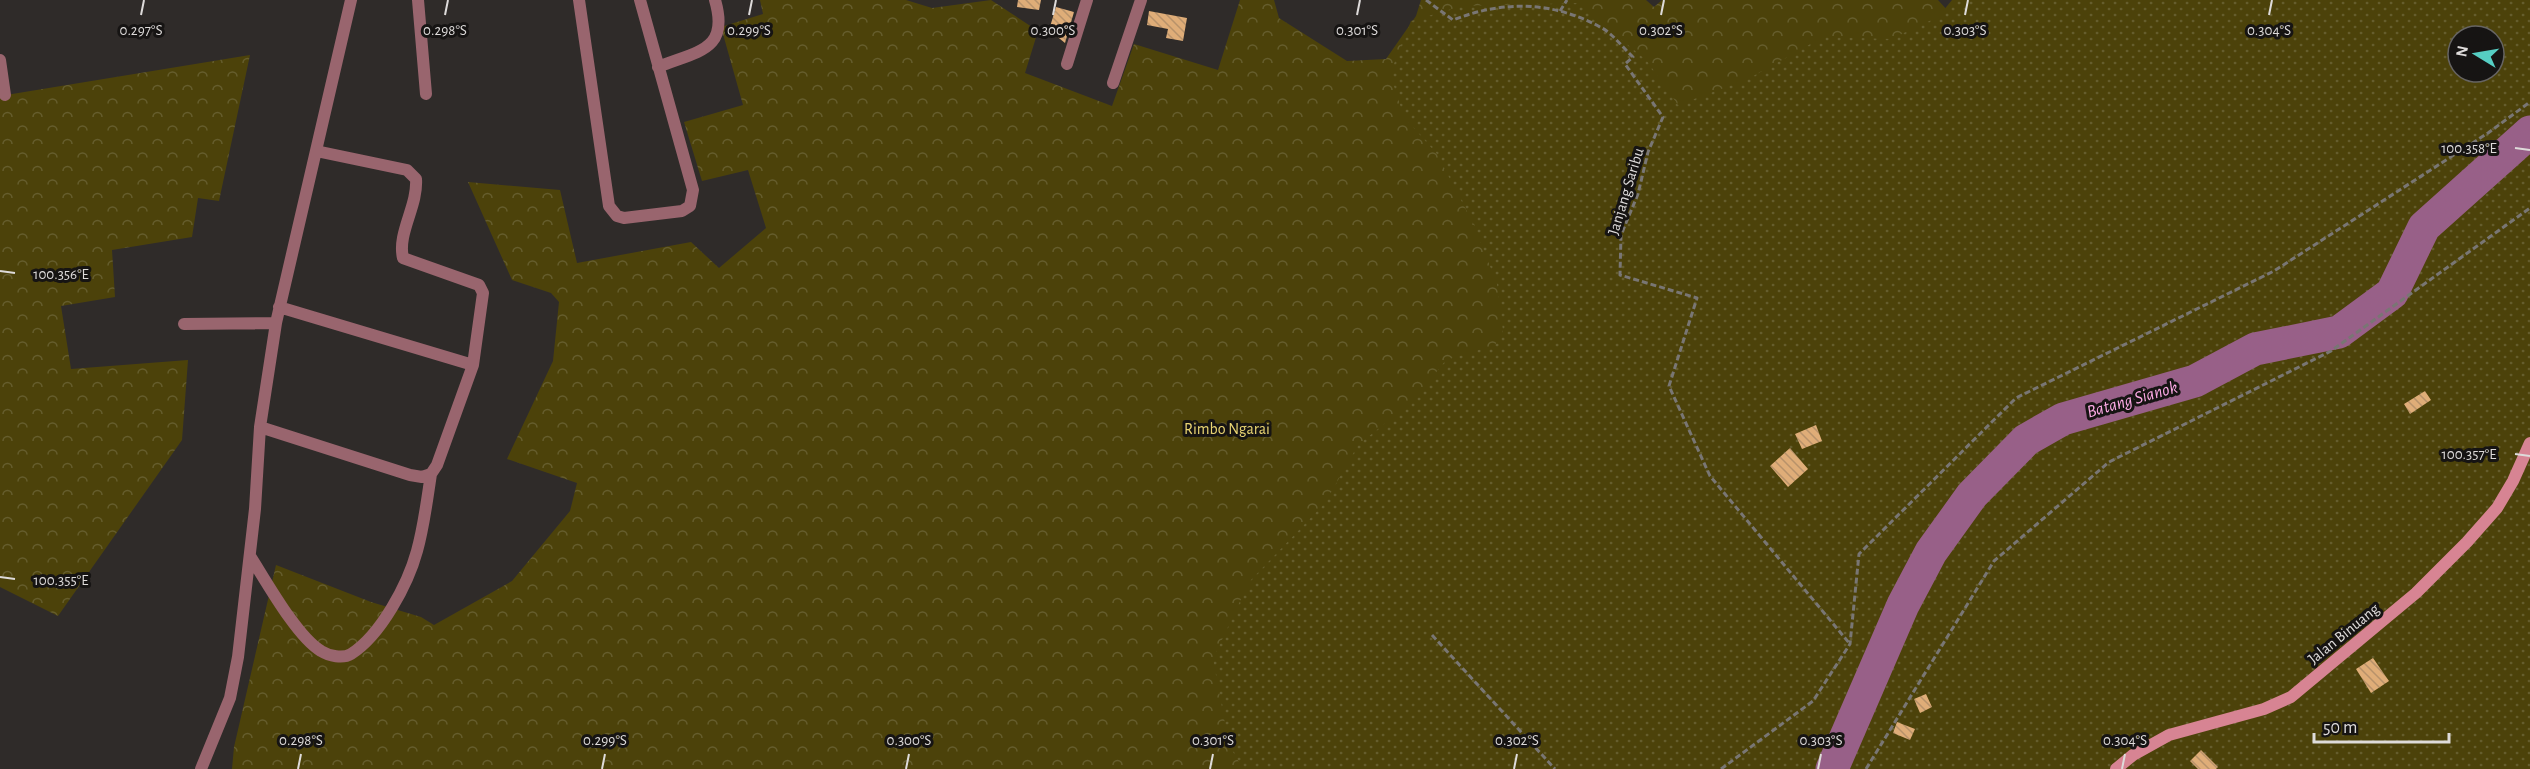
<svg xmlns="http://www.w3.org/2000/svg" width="2530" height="769" font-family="'Alegreya Sans',sans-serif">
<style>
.forest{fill:url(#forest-crowns)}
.park{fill:url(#park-dots);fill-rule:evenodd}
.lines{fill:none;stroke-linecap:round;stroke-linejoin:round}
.river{stroke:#986088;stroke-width:33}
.building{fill:url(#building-back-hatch)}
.path{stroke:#797674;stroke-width:3;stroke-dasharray:6 3;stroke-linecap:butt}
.street{stroke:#99656e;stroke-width:12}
.secondary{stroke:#d78493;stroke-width:12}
.ticks{fill:none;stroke:#dedbda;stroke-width:2}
.labels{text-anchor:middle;stroke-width:6;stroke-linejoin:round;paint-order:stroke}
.street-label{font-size:16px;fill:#dedbda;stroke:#161413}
.park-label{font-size:16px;fill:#ead573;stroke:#161413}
.water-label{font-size:18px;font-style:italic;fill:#fdaae5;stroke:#161413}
.ticks-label{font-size:15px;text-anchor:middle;fill:#dedbda;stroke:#161413;stroke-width:6;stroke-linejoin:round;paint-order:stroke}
</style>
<defs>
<pattern id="forest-crowns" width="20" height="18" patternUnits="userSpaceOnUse" patternTransform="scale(1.5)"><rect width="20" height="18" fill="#4c420a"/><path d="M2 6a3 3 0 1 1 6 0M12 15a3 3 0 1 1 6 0" fill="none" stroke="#655d2d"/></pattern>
<pattern id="park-dots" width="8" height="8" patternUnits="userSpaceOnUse" patternTransform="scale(1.5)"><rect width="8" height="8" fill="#4c420a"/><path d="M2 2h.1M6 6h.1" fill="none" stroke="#655d2d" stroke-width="1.8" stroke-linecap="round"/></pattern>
<pattern id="building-back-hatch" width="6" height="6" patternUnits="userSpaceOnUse" patternTransform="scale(1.5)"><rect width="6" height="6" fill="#dfad78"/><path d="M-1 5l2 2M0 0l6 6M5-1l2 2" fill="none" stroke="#b8926a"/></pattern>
</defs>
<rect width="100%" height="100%" fill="#2f2b29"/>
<!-- forest -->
<path class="forest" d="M760,0H906L932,8L991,0L1038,31L1025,73L1112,106L1134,44L1218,70L1240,0H1274L1279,18L1347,61L1386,59L1416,16L1421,0H1646L1654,7L1662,0H1938L1959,23L1433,769H232L234,747L276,565L371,602L421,617L434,625L512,581L570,511L577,483L507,459L553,361L559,302L551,293L512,280L468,182L560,190L577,263L691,242L719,268L766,228L748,170L702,181L684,122L743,105L721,27L763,14Z
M250,55L219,201L198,198L192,237L112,250L115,297L61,306L71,369L188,360L182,440L58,616L0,587V96Z"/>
<!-- park -->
<path class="park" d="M1952,0H2530V769H1243L1229,745L1213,659L1249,582L1325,503L1358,445L1413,401L1446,360L1495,345L1503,331L1497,284L1473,223L1437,154L1404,117L1390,74L1411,21L1462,6L1578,3L1647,61L1678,105L1748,79L1823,37L1891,39L1938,17ZM2458,36H2494V72H2458Z"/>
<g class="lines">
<!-- river -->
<path class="river" d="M1832,769L1903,605L1931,552L1972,495L2026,440L2063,419L2195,381L2255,349L2339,332L2392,293L2424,227L2530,132"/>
</g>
<!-- building -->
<path class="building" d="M1018,0H1041L1039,10L1017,7Z
M1056,7L1074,12L1065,43L1049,30Z
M1149,11L1187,18L1183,41L1166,38L1168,29L1147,25Z
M2425,391L2431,400L2410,414L2404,404Z
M1816,425L1822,441L1802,449L1795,434Z
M1790,448L1808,469L1788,487L1770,466Z
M2373,658L2389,681L2371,693L2356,669Z
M1926,694L1932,707L1920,713L1914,699Z
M1897,722L1915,729L1910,740L1893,733Z
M2201,750L2218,767L2216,769H2198L2190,761Z"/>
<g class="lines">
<!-- path -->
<path class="path" d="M1426,0L1453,20C1504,0 1553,1 1602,28C1613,34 1623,48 1633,57L1625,64L1663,117L1648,152L1638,194L1621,235L1620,275L1697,298L1669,386L1710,476L1850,644
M1560,11L1567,0
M1432,635L1555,769
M1721,769L1813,701L1850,644L1859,554L2016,398L2274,271L2488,133L2530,102
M1866,769L1994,561L2109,462L2331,351L2530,208"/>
<!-- street -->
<path class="street" d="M418,0L426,94
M579,0L609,206L617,216L624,218L682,211L690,206L693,190L640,0
M0,60L5,95
M1067,64L1087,0
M658,67C697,51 730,51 715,0
M1113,83L1141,0
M279,307L473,365
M184,324L276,323
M260,427L410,475L422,477L431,474L437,465L473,365L483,293L479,285L403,258C397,233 418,206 416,179L407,170L316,151
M250,556C266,581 297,637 321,651C329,656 343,659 351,654C381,635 408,584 417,551C424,526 427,500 431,474
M201,769L230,698L238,657L255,509L260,427L276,323L351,0"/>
<!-- secondary -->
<path class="secondary" d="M2116,769L2133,755L2169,735L2264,709L2291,697L2416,593L2467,542L2497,508L2513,481L2530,443"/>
</g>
<!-- ticks -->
<path class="ticks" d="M141,15L144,0M445,15L448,0M749,15L752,0M1053,15L1056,0M1357,15L1360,0M1661,15L1664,0M1965,15L1968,0M2269,15L2272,0M2515,148L2530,150M0,271L15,273M2515,454L2530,456M0,577L15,579M298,769L301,754M602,769L605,754M906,769L909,754M1210,769L1213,754M1514,769L1517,754M1818,769L1821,754M2122,769L2125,754"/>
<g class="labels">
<!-- street labels -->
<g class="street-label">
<text transform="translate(1625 191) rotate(-73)" y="6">Janjang Saribu</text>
<text transform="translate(2343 633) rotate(-39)" y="6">Jalan Binuang</text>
</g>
<!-- park labels -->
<g class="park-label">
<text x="1227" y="434">Rimbo Ngarai</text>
</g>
<!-- water labels -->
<g class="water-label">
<text transform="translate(2132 399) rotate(-16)" y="6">Batang Sianok</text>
</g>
</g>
<g class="ticks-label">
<text x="141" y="35">0.297°S</text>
<text x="445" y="35">0.298°S</text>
<text x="749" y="35">0.299°S</text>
<text x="1053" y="35">0.300°S</text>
<text x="1357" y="35">0.301°S</text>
<text x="1661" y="35">0.302°S</text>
<text x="1965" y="35">0.303°S</text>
<text x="2269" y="35">0.304°S</text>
<text x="2469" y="153">100.358°E</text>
<text x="61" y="279">100.356°E</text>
<text x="2469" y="459">100.357°E</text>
<text x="61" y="585">100.355°E</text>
<text x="301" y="745">0.298°S</text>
<text x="605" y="745">0.299°S</text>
<text x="909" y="745">0.300°S</text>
<text x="1213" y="745">0.301°S</text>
<text x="1517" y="745">0.302°S</text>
<text x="1821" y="745">0.303°S</text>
<text x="2125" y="745">0.304°S</text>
</g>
<!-- north arrow -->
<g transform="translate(2476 54) rotate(281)"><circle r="28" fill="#161413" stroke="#666463" stroke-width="1.5"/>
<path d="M0-4.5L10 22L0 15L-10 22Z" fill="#56cec3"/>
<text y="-9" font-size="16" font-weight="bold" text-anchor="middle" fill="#dedbda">N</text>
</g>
<!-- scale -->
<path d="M2314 733v9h135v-9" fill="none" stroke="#dedbda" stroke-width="3"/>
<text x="2323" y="733" font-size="18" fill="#dedbda" stroke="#161413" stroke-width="4.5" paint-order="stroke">50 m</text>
</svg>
